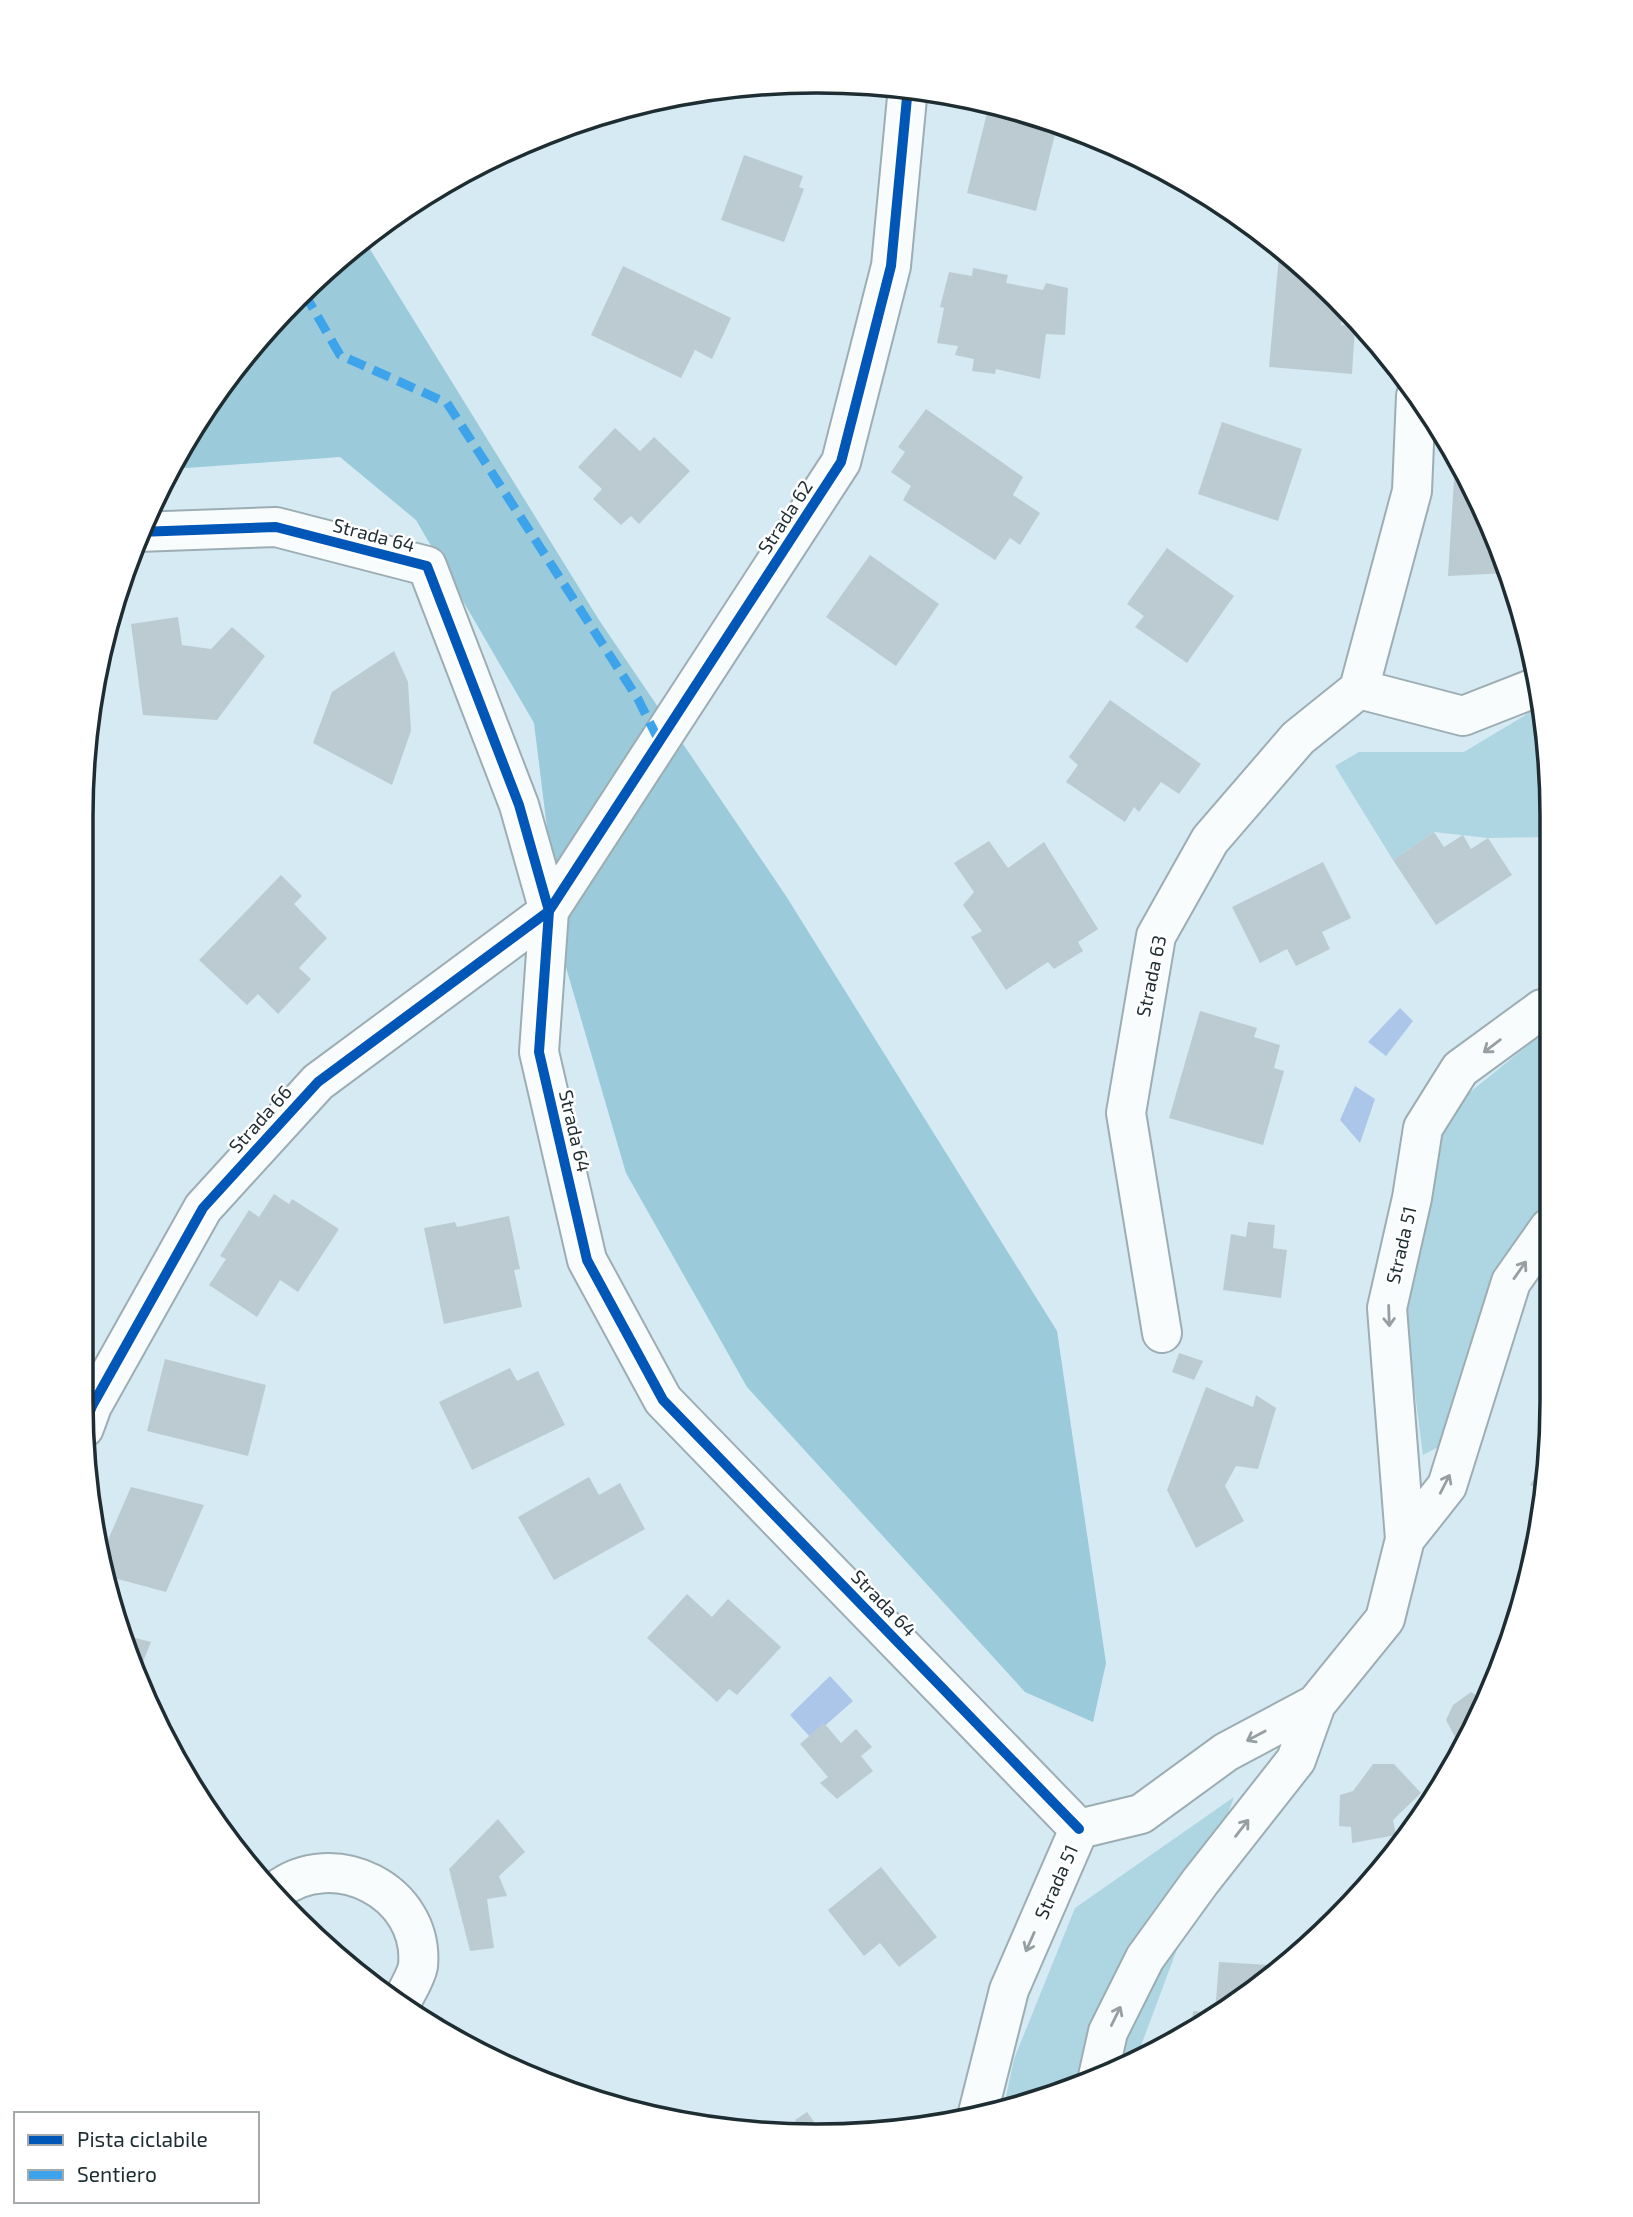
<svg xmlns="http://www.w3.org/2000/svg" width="1633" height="2217" font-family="'Exo 2',sans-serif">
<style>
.green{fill:#aed5e2}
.forest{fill:#9bcada}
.water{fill:#acc6ea}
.building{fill:#bccbd2}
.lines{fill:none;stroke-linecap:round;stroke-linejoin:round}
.minor-casing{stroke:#9cadb3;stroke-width:42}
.minor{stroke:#f9fcfd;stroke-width:38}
.quiet{stroke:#3da3eb;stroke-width:9;stroke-dasharray:18 9;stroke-linecap:butt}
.cycleway-casing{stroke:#fff;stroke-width:15}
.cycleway{stroke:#0057b8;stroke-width:10}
.oneway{stroke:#969fa2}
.labels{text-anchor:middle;stroke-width:5;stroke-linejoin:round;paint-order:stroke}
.street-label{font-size:19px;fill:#1e2d32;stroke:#fff}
.rim{fill:none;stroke:#1e2d32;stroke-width:3.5}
</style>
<rect width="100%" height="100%" fill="#d5eaf2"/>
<!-- green -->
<path class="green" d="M1542,705L1546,720L1547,837L1488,838L1434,832L1393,860L1335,766L1359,752H1464Z
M1548,1029L1549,1208L1506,1268L1442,1445L1423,1455L1403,1301L1436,1147L1469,1093Z
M1234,1797L1136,2059L1099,2080L1004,2106L1014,2059L1075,1908Z"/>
<!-- forest -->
<path class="forest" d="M363,238L599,620L786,896L1057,1331L1106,1663L1093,1722L1025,1692L747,1387L626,1173L563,957L534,723L416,520L340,457L172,469L204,408L263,331Z"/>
<!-- water -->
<path class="water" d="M1400,1008L1413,1021L1386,1056L1368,1042Z
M1355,1086L1375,1099L1360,1143L1340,1120Z
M830,1676L853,1701L811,1738L790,1715Z"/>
<!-- building -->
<path class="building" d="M989,105L1058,122L1036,211L967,193Z
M744,155L803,176L799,187L804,189L784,242L721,220Z
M1279,255L1293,257L1301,263L1343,307L1341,325L1355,326L1352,374L1269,367Z
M623,266L731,318L712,359L695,350L681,378L591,335Z
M973,268L1008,275L1006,283L1043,290L1046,283L1068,288L1065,335L1046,334L1040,379L996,369L995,374L972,371L974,359L955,355L958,346L937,343L944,308L940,307L949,272L972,276Z
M926,409L1023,477L1013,495L1040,513L1020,545L1010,538L995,560L903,500L911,486L891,472L905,452L898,447Z
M1222,422L1302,449L1278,521L1198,494Z
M615,428L640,451L654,437L690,471L639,524L631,516L621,525L593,499L602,489L578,467Z
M1455,463L1496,534L1507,573L1448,576Z
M1167,548L1234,596L1187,663L1135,627L1144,616L1127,604Z
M870,555L939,604L896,666L826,617Z
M178,617L182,645L211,649L232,627L265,656L217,720L143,715L131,624Z
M394,651L408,682L411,731L392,785L313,743L332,692Z
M1110,700L1201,764L1179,794L1161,782L1139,812L1134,807L1125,822L1066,782L1078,765L1069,757Z
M1434,832L1444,847L1463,835L1471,849L1488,838L1512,875L1436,925L1393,860Z
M989,841L1008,868L1044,842L1098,929L1078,942L1083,951L1054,969L1048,962L1006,990L971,937L982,931L963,905L974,892L954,863Z
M1323,862L1351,918L1322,932L1330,949L1296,966L1287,949L1260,963L1232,907Z
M281,875L302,896L294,904L327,938L299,968L311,979L278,1014L258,994L247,1005L199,960Z
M1200,1011L1257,1028L1254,1037L1280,1045L1274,1068L1284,1071L1263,1145L1169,1118Z
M274,1194L289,1204L292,1199L339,1229L298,1292L280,1280L257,1317L209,1285L226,1259L220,1256L249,1210L259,1217Z
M509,1216L520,1269L514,1270L522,1307L444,1324L424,1228L455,1222L457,1227Z
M1248,1222L1275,1225L1273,1248L1287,1250L1281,1298L1223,1290L1231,1234L1246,1237Z
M1179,1353L1203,1361L1194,1380L1172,1372Z
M165,1359L266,1385L248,1456L147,1431Z
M510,1368L517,1381L538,1371L565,1425L472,1470L439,1402Z
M1206,1387L1253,1407L1256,1395L1276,1408L1258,1469L1236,1466L1225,1486L1244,1521L1196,1548L1167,1490Z
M1550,1453L1544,1491L1530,1485Z
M589,1477L599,1495L620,1483L645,1529L554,1580L518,1517Z
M131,1487L204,1505L166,1592L103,1575L101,1556Z
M687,1594L712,1617L728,1599L781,1647L737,1695L729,1689L717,1702L647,1638Z
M120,1634L151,1642L136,1679Z
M1471,1692L1486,1701L1476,1726L1462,1750L1446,1720L1453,1705Z
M824,1723L841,1743L856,1729L872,1747L861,1756L873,1771L837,1799L820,1783L828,1777L800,1744Z
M1373,1764H1394L1421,1793L1393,1820L1396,1835L1352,1843L1351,1827L1339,1826L1340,1795L1353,1791Z
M498,1819L525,1852L499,1876L507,1896L487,1899L494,1948L470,1951L449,1869Z
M881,1867L937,1937L899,1967L880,1943L864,1956L828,1910Z
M1219,1962L1283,1966L1265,1984L1192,2026L1193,2011L1215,2013Z
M807,2112L820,2130L830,2123L839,2135L807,2136L795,2120Z"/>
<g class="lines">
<!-- minor casing -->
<g class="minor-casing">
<path id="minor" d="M138,532L276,527L427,566L519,805L549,911L539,1052L587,1260L663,1400L1079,1829
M1359,689L1463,716L1537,687
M1162,1333L1126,1113L1156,936L1210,840L1298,738L1359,689L1412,491L1416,396
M84,1428L92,1406L203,1208L318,1082L549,911L841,462L891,266L908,87
M1405,1539L1447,1486L1511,1282L1549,1228
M276,1891C333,1846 425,1891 418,1966C416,1977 407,1991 402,2001
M1097,2081L1108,2032L1145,1958L1200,1882L1296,1760L1316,1704L1385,1619L1405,1539L1387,1308L1412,1198L1423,1128L1460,1069L1542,1009L1548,1008
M978,2113L1009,1990L1079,1829L1141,1814L1226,1752L1316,1704"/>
</g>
<!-- minor -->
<use href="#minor" class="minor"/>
<!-- quiet -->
<path class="quiet" d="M304,293L340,355L447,403L638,699L659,741"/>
<!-- cycleway casing -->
<g class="cycleway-casing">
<path id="cycleway" d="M138,532L276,527L427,566L519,805L549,911L539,1052L587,1260L663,1400L1079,1829
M84,1428L92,1406L203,1208L318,1082L549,911L841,462L891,266L908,87"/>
</g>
<!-- cycleway -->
<use href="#cycleway" class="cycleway"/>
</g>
<!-- one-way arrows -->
<defs><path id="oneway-shaft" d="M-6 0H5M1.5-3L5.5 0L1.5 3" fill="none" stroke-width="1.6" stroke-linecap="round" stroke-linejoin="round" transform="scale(1.75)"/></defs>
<g class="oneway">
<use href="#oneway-shaft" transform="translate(1492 1046) rotate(143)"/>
<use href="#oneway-shaft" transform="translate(1520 1270) rotate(-55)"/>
<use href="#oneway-shaft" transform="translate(1389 1316) rotate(88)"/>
<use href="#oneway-shaft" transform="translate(1445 1484) rotate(-63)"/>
<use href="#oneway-shaft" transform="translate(1256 1736) rotate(152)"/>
<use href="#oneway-shaft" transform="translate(1242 1828) rotate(-52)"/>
<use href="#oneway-shaft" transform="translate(1030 1942) rotate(114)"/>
<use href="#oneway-shaft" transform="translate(1116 2016) rotate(-64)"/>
</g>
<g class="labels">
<!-- street labels -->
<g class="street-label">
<text transform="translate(785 517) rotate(-57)" y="7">Strada 62</text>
<text transform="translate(374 535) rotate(15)" y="7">Strada 64</text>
<text transform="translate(1151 976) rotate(-78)" y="7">Strada 63</text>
<text transform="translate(260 1119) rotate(-48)" y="7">Strada 66</text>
<text transform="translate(575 1131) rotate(77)" y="7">Strada 64</text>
<text transform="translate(1401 1245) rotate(-77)" y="7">Strada 51</text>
<text transform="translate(884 1603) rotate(46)" y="7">Strada 64</text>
<text transform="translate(1056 1882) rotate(-66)" y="7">Strada 51</text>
</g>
</g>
<!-- crop -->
<path d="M0 0H1633V2217H0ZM816 93H817A723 723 0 0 1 1540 816V1401A723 723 0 0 1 817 2124H816A723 723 0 0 1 93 1401V816A723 723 0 0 1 816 93Z" fill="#fff" fill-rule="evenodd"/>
<path class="rim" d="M816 93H817A723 723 0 0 1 1540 816V1401A723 723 0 0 1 817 2124H816A723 723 0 0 1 93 1401V816A723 723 0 0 1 816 93Z"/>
<!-- legend -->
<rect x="14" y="2112" width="245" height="91" fill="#ffffff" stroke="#a5abad" stroke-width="2"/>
<rect x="28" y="2135" width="35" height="10" fill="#0057b8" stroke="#a5abad" stroke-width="2"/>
<text x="77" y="2147" font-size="21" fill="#1e2d32">Pista ciclabile</text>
<rect x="28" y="2170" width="35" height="10" fill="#3da3eb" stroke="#a5abad" stroke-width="2"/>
<text x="77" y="2182" font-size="21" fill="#1e2d32">Sentiero</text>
</svg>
